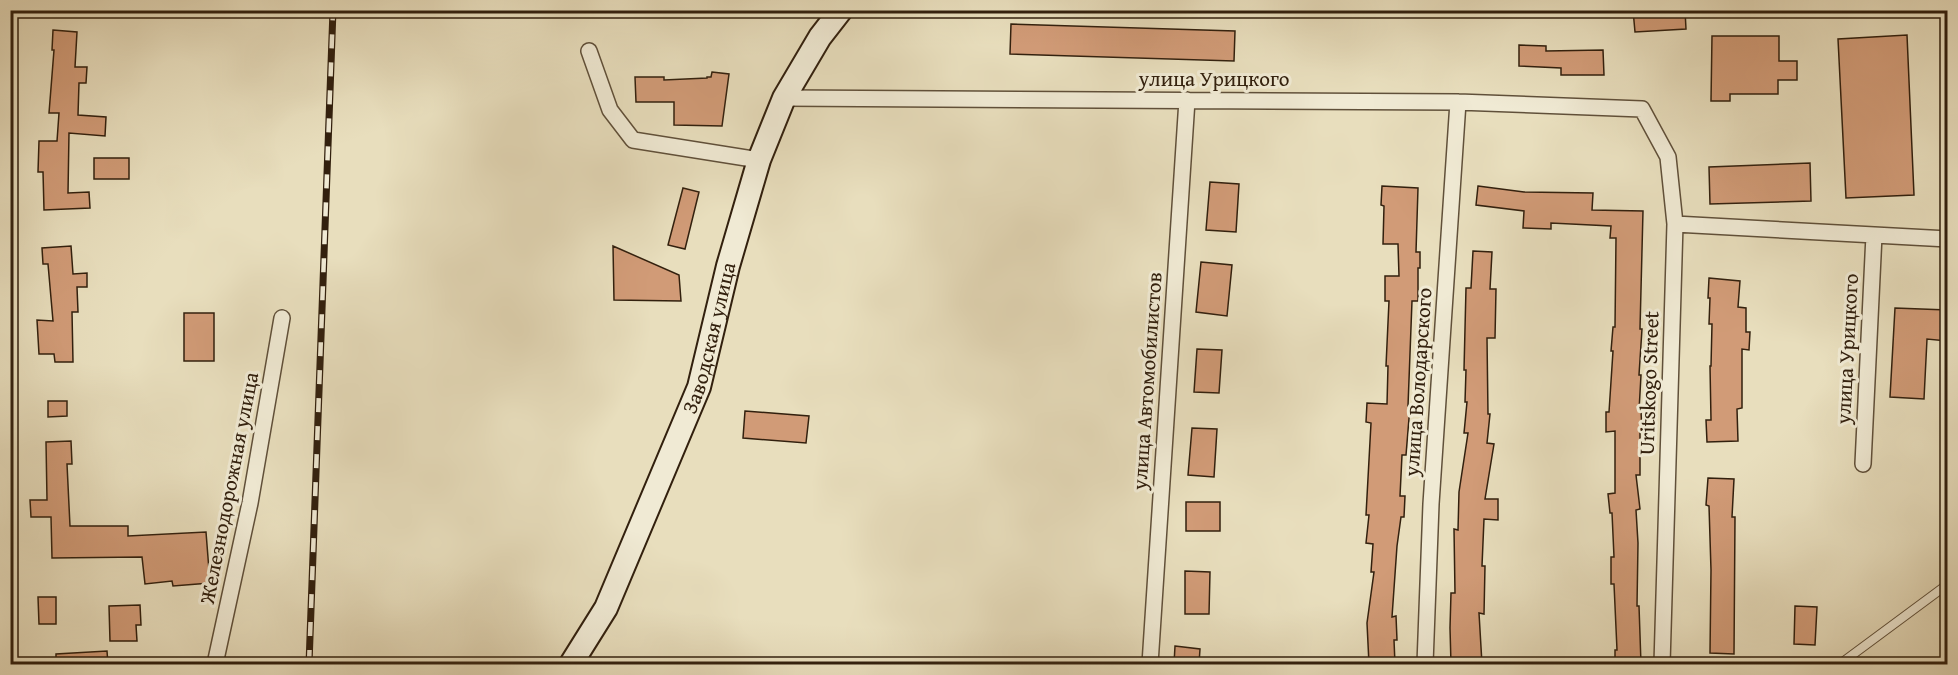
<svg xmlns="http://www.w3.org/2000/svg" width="1958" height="675" font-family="'Gentium Book Plus',serif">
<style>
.building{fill:#d19b77;stroke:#32200e;stroke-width:1.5}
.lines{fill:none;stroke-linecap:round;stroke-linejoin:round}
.lane-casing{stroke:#60503a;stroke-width:10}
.street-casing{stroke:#60503a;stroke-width:18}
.secondary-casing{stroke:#32200e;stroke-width:26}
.lane{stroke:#f0ead4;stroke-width:8}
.street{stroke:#f0ead4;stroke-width:15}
.secondary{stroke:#f0ead4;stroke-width:22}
.rail-casing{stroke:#32200e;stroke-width:7}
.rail{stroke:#f0ead4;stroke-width:4.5;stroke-dasharray:14;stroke-linecap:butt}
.labels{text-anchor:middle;stroke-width:6;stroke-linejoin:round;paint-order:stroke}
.street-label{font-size:21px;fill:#32200e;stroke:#f0ead4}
</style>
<rect width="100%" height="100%" fill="#e8debd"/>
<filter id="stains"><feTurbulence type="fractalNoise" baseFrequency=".00333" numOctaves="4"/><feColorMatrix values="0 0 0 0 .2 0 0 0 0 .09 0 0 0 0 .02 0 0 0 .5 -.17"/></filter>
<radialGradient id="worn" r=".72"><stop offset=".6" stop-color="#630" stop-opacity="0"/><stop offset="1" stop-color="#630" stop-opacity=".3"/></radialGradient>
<!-- building -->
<path class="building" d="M1633,10H1685L1686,29L1635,32Z
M1011,24L1235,31L1234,61L1010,54Z
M53,30L77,32L75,67H87L86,83H79L78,115L106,117L105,136L69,133L68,193L89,192L90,208L44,210L43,172H38L39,141H57L59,113H49L54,50H52Z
M1907,35L1914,195L1846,198L1838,39Z
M1712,36H1779V61H1797V80H1778V94H1730V101H1711Z
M1519,45L1546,46V51L1603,50L1604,75H1561V68L1519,66Z
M712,72L729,74L722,126L674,125V102H636L635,77H664V80L707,78V77H711Z
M94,158H129V179H94Z
M1810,163L1811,201L1710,204L1709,167Z
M1210,182L1239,184L1236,232L1206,230Z
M1382,186L1418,188L1416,252H1420V268H1418V301H1412L1408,406H1410L1406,455H1402L1400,496H1405L1404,517H1401L1397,546L1392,617L1396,616L1397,640H1394L1395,664H1369L1367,623L1374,572H1371L1373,544L1366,543L1369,515H1366L1371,423L1366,422L1367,403L1387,404L1388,366H1386L1389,301H1385V276H1399L1398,244H1383L1384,206L1381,205Z
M1478,186L1524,192L1593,193L1592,210L1643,211L1640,329H1642L1639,375H1641L1639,411H1641L1642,431H1640V475H1636L1640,509L1636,510L1638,543L1637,606H1639L1641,664H1615V650H1617L1614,584H1611V557H1614L1612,513H1610L1608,494L1615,493V431L1606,432V412H1609L1613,351H1611L1613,327H1615L1616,238H1610L1611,226L1551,223V229L1523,228L1524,211L1476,205Z
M683,188L699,192L685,249L668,245Z
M71,246L73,274L87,273V287H77L78,312H72L73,362H55L54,354H39L37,320L53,321L48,264H43L42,248Z
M613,246L679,275L681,301L614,300Z
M1473,251L1492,252L1490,289H1496L1495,338H1487L1488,414H1490L1487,443L1494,444L1485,499H1498V520L1484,519L1482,566H1485L1484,614L1479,613L1482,664H1451L1450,628L1451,593H1455L1454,529L1458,530L1459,492L1468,433H1464L1467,402H1465L1466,370H1464L1466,288H1471Z
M1201,262L1232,265L1227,316L1196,312Z
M1709,278L1740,281L1738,307L1746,308V332H1750L1749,350L1742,349V408L1737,409L1738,441L1707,442L1706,420H1711L1710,366H1711L1712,324H1709L1710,298H1708Z
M1895,308L1947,310V341L1927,339L1924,399L1890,397Z
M184,313H214V361H184Z
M1197,349L1222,350L1219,393L1194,392Z
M48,401H67V416L48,417Z
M745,411L809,416L806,443L743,438Z
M1192,428L1217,429L1214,477L1188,475Z
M71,441L72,464H67L70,526H128V536L206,532L210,583L173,586L172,581L145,584L142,557L52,558L51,517H31L30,500H47L46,442Z
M1708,478L1734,479L1732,517H1735L1734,654L1710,653L1711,570L1709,506L1706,505Z
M1186,502H1220V531H1186Z
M1185,571L1210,572L1209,614H1185Z
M38,597H56V624H39Z
M140,605L141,625H136L137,641H110L109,606Z
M1795,606L1817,607L1815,645L1794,644Z
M1175,646L1200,649L1199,664H1174Z
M107,651L108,664H56V654Z"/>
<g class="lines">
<!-- lane casing -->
<g class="lane-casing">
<path id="lane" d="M1840,664L1948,584"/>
</g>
<!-- street casing -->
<g class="street-casing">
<path id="street" d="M589,51L610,110L633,140L759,160
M784,98L1458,102L1642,109L1668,157L1675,224L1662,664
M1675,224L1948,239
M1863,464L1874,235
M215,664L250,503L282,318
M1150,664L1187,100
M1425,664L1431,504L1458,102"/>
</g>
<!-- secondary casing -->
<g class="secondary-casing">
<g id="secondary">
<path id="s1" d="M571,664L606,608L699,387L728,266L759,160L784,98L820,37L841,10"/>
</g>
</g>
<!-- lane -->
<use href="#lane" class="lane"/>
<!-- street -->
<use href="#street" class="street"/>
<!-- secondary -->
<use href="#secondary" class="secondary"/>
<!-- rail casing -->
<g class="rail-casing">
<path id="rail" d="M309,664L333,10"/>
</g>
<!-- rail -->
<use href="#rail" class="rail"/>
</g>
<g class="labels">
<!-- street labels -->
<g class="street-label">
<text x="1214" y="86">улица Урицкого</text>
<text dy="7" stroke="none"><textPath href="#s1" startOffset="356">Заводская улица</textPath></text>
<text transform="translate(1847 349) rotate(-87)" y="7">улица Урицкого</text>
<text transform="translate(1147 381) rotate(-86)" y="7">улица Автомобилистов</text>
<text transform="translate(1418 382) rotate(-86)" y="7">улица Володарского</text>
<text transform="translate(1649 383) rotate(-88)" y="7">Uritskogo Street</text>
<text transform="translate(229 488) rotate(-79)" y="7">Железнодорожная улица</text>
</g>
</g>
<!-- margin -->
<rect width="1958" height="675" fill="none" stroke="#e8debd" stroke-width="36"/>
<rect x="12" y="12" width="1934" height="651" fill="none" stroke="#32200e" stroke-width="3"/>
<rect x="18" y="18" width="1922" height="639" fill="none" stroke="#32200e" stroke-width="1.5"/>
<rect width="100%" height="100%" filter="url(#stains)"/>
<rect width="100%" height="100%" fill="url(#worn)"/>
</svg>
